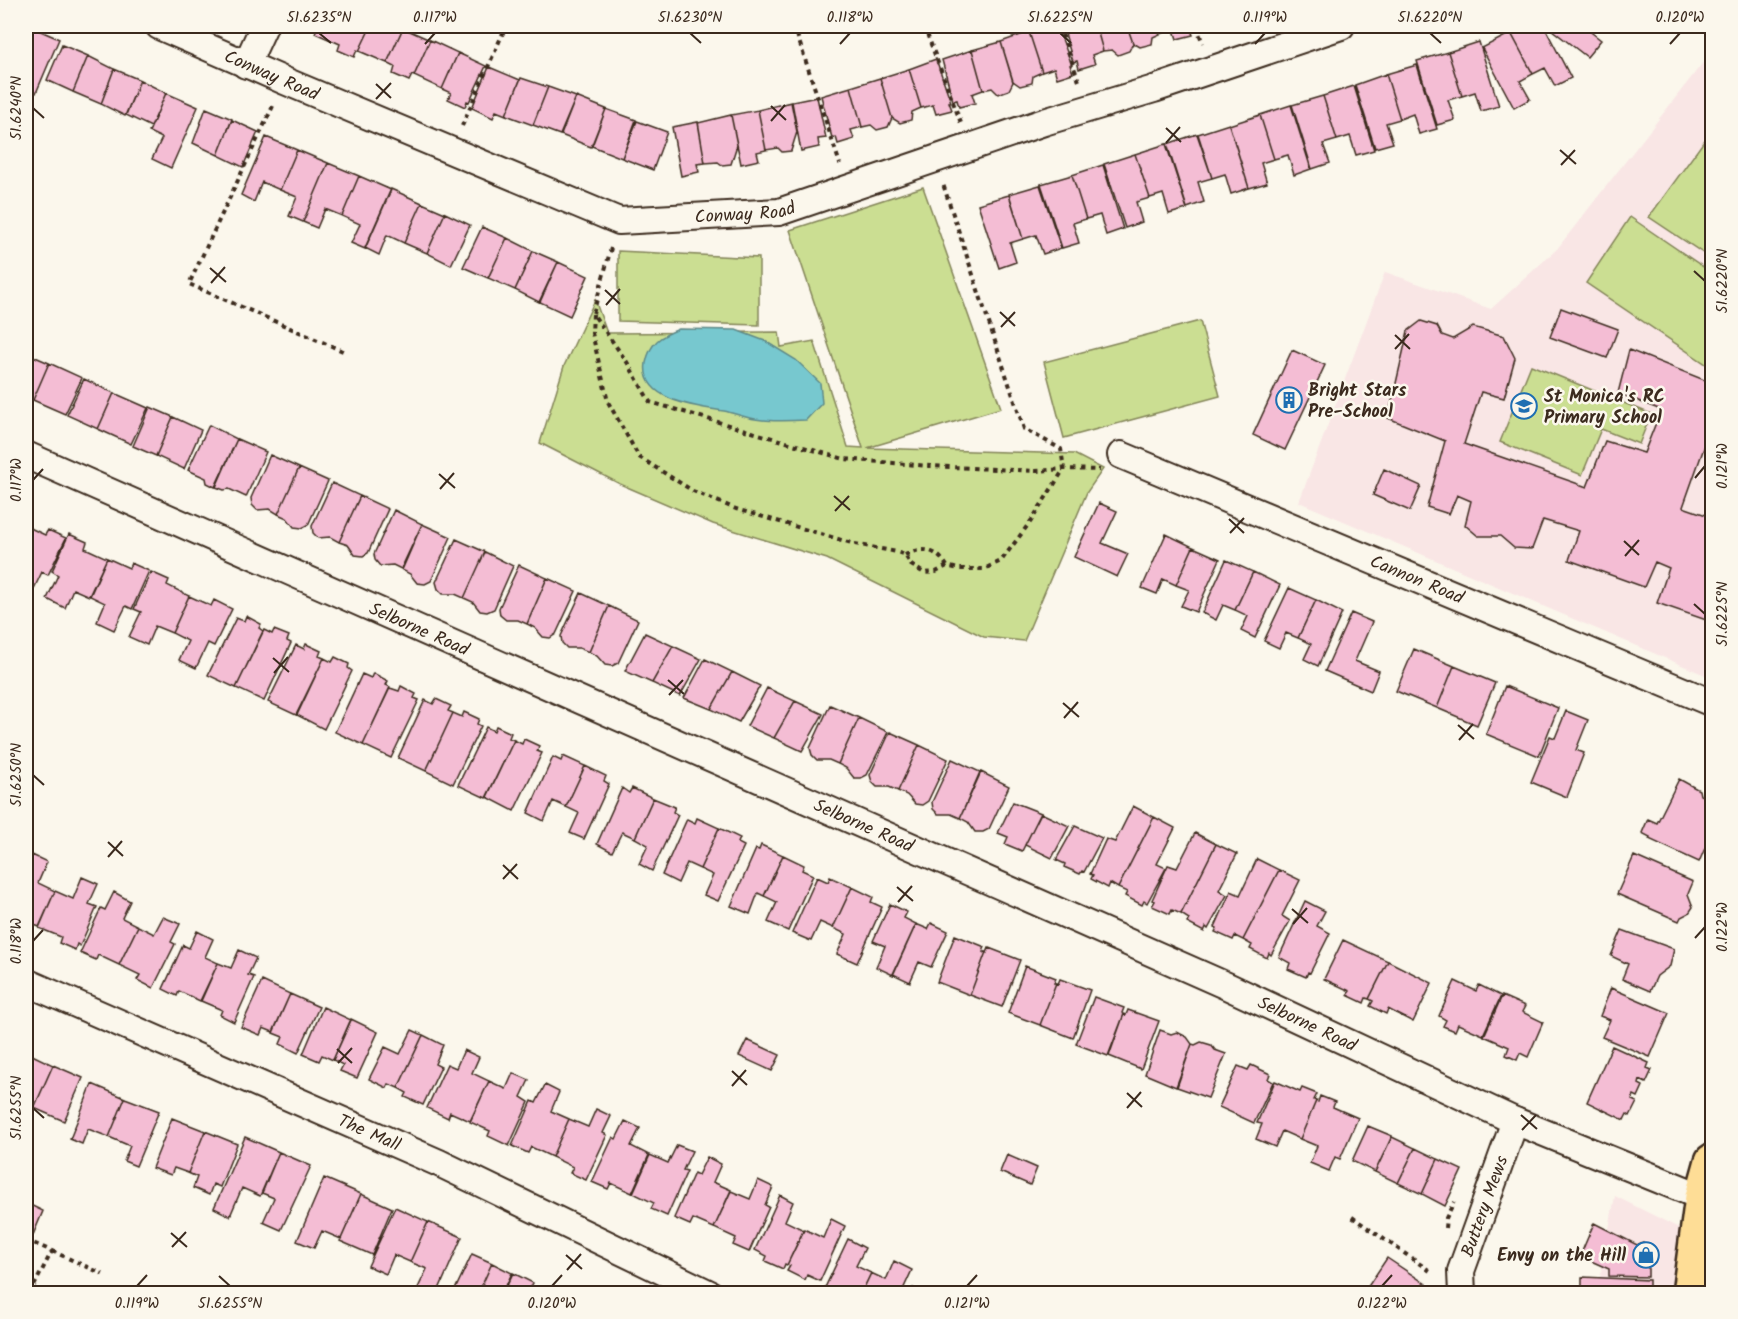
<svg xmlns="http://www.w3.org/2000/svg" width="1738" height="1319" font-family="Kalam,sans-serif">
<style>
.built{fill:#f9e6e5}
.green{fill:#cbde92;stroke:#838458;stroke-width:1.5}
.water{fill:#77c8cf;stroke:#5f8988;stroke-width:1.5}
.building{fill:#f4bdd4;stroke:#3b2a1e;stroke-width:1.5}
.lines{fill:none;stroke-linecap:round;stroke-linejoin:round}
.street-casing{stroke:#3b2a1e;stroke-width:30}
.primary-casing{stroke:#3b2a1e;stroke-width:38}
.path{stroke:#3b2a1e;stroke-width:4;stroke-dasharray:4.5 4.5;stroke-linecap:butt}
.street{stroke:#fbf7ec;stroke-width:26}
.primary{stroke:#fedd96;stroke-width:33}
.ticks{fill:none;stroke:#3b2a1e;stroke-width:2}
.labels{text-anchor:middle;stroke-width:5;stroke-linejoin:round;paint-order:stroke}
.street-label{font-size:18px;fill:#3b2a1e;stroke:#fbf7ec}
.poi-label{font-size:18px;font-weight:bold;fill:#3b2a1e;stroke:#fbf7ec;text-anchor:start}
.neatline{fill:none;stroke:#3b2a1e;stroke-width:2}
.ticks-label{font-size:15px;text-anchor:middle;fill:#3b2a1e}
</style>
<rect width="100%" height="100%" fill="#fbf7ec"/>
<filter id="ink" filterUnits="userSpaceOnUse"><feTurbulence type="fractalNoise" baseFrequency=".0167" numOctaves="2"/><feDisplacementMap in="SourceGraphic" scale="12" xChannelSelector="R" yChannelSelector="G"/><feConvolveMatrix kernelMatrix="1 2 1 2 8 2 1 2 1" color-interpolation-filters="sRGB"/></filter>
<g filter="url(#ink)">
<!-- built -->
<path class="built" d="M1712,51V678L1299,502L1385,272L1491,309L1557,249Z
M1615,1196L1697,1237L1689,1293L1597,1294Z"/>
<!-- green -->
<path class="green" d="M1712,130V259L1649,217Z
M923,187L1001,408L867,448L1074,454L1103,469L1087,492L1024,641L984,637L827,559L713,524L620,484L540,443L564,366L595,300L607,333L779,332L781,347L814,341L848,447L863,448L790,230Z
M1630,217L1712,273V368L1586,283Z
M618,251L759,258V325L618,321Z
M1200,321L1220,396L1064,438L1044,362Z
M1531,365L1651,414L1639,444L1601,429L1582,475L1500,442Z"/>
<!-- water -->
<path class="water" d="M679,329L736,330L765,341L796,360L820,383L822,403L806,420C789,421 772,422 755,419C744,417 734,413 724,411C698,407 640,401 646,363C650,342 661,336 679,329Z"/>
<!-- building -->
<path class="building" d="M29,26L59,39L36,93L26,88V34Z
M318,26H371L359,51L357,50L354,57L338,50L340,44L315,33Z
M371,26H397L403,28L387,63L359,51Z
M1050,26H1057L1072,65H1070L1073,73L1057,78L1054,68L1042,72L1029,32Z
M1063,26H1096L1103,51L1092,55L1095,64L1079,69L1077,61L1073,62Z
M1096,26H1127L1133,43L1129,51L1118,55L1112,50L1103,51Z
M1127,26H1160L1162,33L1153,37L1152,44L1140,47L1133,43Z
M1160,26H1193L1190,27L1193,35L1177,39L1174,30L1162,33Z
M1526,26H1544L1571,78L1555,86L1545,68L1533,74L1511,33Z
M1547,26H1583L1601,40L1587,57Z
M403,28L430,40L414,76L412,75L409,81L393,74L395,67L387,63Z
M1029,32L1042,72L1033,76L1032,83L1020,86L1013,81L1001,42Z
M1511,33L1533,74L1520,81L1530,99L1514,108L1482,48Z
M430,40L458,53L442,89L414,76Z
M1001,42L1013,82L1009,90L998,94L992,88L983,90L972,50Z
M1479,42L1499,106L1481,111L1475,92L1462,96L1448,52Z
M62,45L88,56L73,92L47,80Z
M972,50L983,90L972,94L975,103L959,107L957,100L953,101L942,60Z
M1448,52L1462,96L1448,100L1455,120L1437,125L1417,61Z
M458,53L486,66L469,102L467,101L465,107L448,99L451,93L442,89Z
M88,56L114,69L101,104L73,92Z
M936,59L951,102H949L952,110L936,114L933,105L921,108L909,69Z
M1417,65L1437,129L1419,134L1413,114L1400,119L1386,74Z
M489,67L520,80L506,115L496,111L493,118L472,108Z
M114,69L140,80L125,116L101,104Z
M909,69L921,108L912,112L911,120L900,123L892,118L880,78Z
M1386,74L1400,119L1386,123L1393,143L1375,148L1355,85Z
M521,78L548,87L533,125L506,115Z
M880,78L892,118L888,127L877,130L871,125L862,127L851,87Z
M140,80L166,93L151,127L126,115Z
M1354,86L1374,150L1356,155L1350,136L1337,140L1323,96Z
M548,87L576,97L560,135L533,125Z
M851,87L862,127L851,130L854,139L838,144L836,137L832,138L821,96Z
M166,93L198,107L171,168L152,159L162,138L149,132Z
M1323,96L1337,140L1323,144L1330,163L1312,169L1292,105Z
M576,97L606,109L591,147L561,135Z
M817,97L826,138L818,139L819,147L801,151L792,102Z
M791,102L797,132L791,151L782,152L778,148L766,150L758,110Z
M1291,105L1311,169L1294,175L1288,155L1274,159L1260,115Z
M206,108L232,119L218,155L193,143Z
M606,109L636,120L622,158L592,146Z
M758,110L766,150L757,152L759,160L741,164L731,115Z
M731,115L737,145L731,164L722,165L718,162L705,163L698,123Z
M1260,115L1274,159L1261,163L1267,183L1249,188L1229,125Z
M232,120L258,132L243,167L218,155Z
M637,121L667,132L653,170L622,158Z
M698,122L705,163L697,164L699,172L681,176L672,127Z
M1229,124L1249,188L1231,194L1225,174L1212,178L1198,134Z
M1197,134L1212,178L1198,182L1204,202L1187,208L1167,144Z
M266,137L297,150L280,190L262,182L254,202L241,195Z
M1166,144L1187,209L1169,214L1163,194L1150,198L1135,154Z
M297,150L328,163L303,222L289,216L297,197L280,190Z
M1135,154L1150,198L1136,202L1142,222L1125,228L1104,164Z
M328,163L359,176L342,216L325,209L317,228L303,222Z
M1103,165L1123,229L1106,235L1100,215L1086,219L1072,175Z
M1072,175L1086,219L1073,223L1079,243L1062,248L1041,184Z
M359,176L391,190L365,249L351,243L360,224L342,216Z
M1040,185L1061,248L1043,254L1036,235L1023,239L1009,194Z
M391,189L422,203L404,243L387,235L379,255L365,248Z
M1009,195L1023,239L1010,243L1016,262L999,268L978,204Z
M422,203L445,213L427,253L404,243Z
M445,213L470,225L451,265L427,253Z
M482,227L507,238L488,278L463,267Z
M507,238L533,251L515,290L488,278Z
M533,251L558,262L539,302L515,290Z
M558,262L588,276L570,316L540,302Z
M1561,308L1618,329L1607,358L1550,337Z
M1421,321L1437,326L1442,335L1453,339L1473,327L1504,336L1515,358L1504,398L1481,392L1464,444L1587,487L1605,441L1644,453L1661,410L1618,393L1629,350L1712,383V425L1683,507L1712,517V622L1657,603L1669,568L1655,562L1644,587L1569,560L1579,531L1543,520L1532,549L1514,548L1500,536H1478L1465,525L1471,501L1457,495L1449,514L1427,507L1445,441L1388,418L1408,331Z
M1292,350L1325,365L1285,450L1253,435Z
M26,353L49,363L33,400L26,396Z
M49,363L82,378L65,414L33,400Z
M84,379L114,393L98,429L67,415Z
M114,393L148,408L131,444L98,429Z
M150,407L173,417L156,456L133,446Z
M173,417L201,430L184,469L156,456Z
M209,425L237,439L215,487L207,483L206,478L188,470Z
M237,439L266,452L246,497L229,489L224,490L216,487Z
M270,455L299,468L278,514L270,509L257,510L252,505L251,498Z
M299,468L328,481L308,525L302,528L294,527L287,518L278,514Z
M1384,469L1421,486L1410,511L1373,495Z
M332,483L360,496L339,542L330,537L318,538L313,533L312,526Z
M360,496L388,509L368,553L363,556L355,555L348,545L339,542Z
M1099,503L1117,511L1102,543L1128,554L1117,577L1074,557Z
M394,510L422,524L401,569L393,565L380,566L375,560L374,554Z
M422,524L451,537L431,581L425,584L417,583L410,574L402,570Z
M26,526L45,535L48,530L66,538L48,575L42,572L30,597L26,595Z
M69,534L87,542L85,548L107,558L89,596L73,589L65,608L47,599L58,575L52,571Z
M1166,534L1193,547L1176,585L1163,579L1157,594L1142,588Z
M456,539L485,552L464,598L455,594H443L438,589L436,582Z
M1193,547L1220,559L1196,612L1181,606L1189,590L1176,585Z
M485,552L513,566L494,609L487,612L480,611L473,602L464,598Z
M107,558L129,568L131,563L149,571L132,609L126,606L114,630L97,622L105,603L90,596Z
M1226,560L1253,572L1235,610L1223,605L1216,620L1202,613Z
M519,565L547,578L527,624L518,620H506L500,615L499,608Z
M151,572L169,580L167,585L189,596L172,633L155,626L147,645L129,637L141,612L134,609Z
M1253,572L1280,585L1255,638L1241,631L1248,616L1235,610Z
M547,578L576,591L556,634L550,638L543,637L535,628L527,624Z
M1289,588L1316,600L1298,638L1286,633L1279,648L1264,641Z
M581,593L609,606L589,652L579,648H567L562,643L561,636Z
M189,596L211,606L214,600L232,609L214,646L208,643L196,668L179,660L188,641L172,633Z
M1316,600L1342,613L1318,666L1304,659L1311,644L1298,638Z
M609,606L638,620L618,663L612,666L605,665L597,656L589,652Z
M1351,613L1372,622L1355,661L1379,671L1371,691L1325,671Z
M246,616L261,624L259,628L263,631L236,688L208,675L236,618L244,621Z
M264,630L272,634L274,630L289,636L287,641L291,643L264,701L236,688Z
M645,633L673,646L652,683L625,671Z
M306,644L321,651L319,656L324,658L296,715L268,702L296,645L304,649Z
M673,646L701,659L680,696L652,683Z
M1414,649L1454,666L1437,708L1396,691Z
M335,657L349,664L348,668L352,671L324,729L297,715L324,658L332,662Z
M705,659L732,672L711,709L684,698Z
M1454,666L1495,683L1477,725L1437,708Z
M732,672L760,686L739,722L711,709Z
M373,673L388,681L386,685L390,687L363,745L335,732L362,674L371,678Z
M401,686L416,694L414,698L419,700L391,758L363,745L390,688L399,691Z
M1505,686L1558,708L1539,756L1486,734Z
M767,688L795,701L774,738L747,726Z
M436,699L451,706L448,711L453,713L426,771L398,758L425,700L433,704Z
M795,701L823,714L802,751L774,738Z
M830,705L859,718L838,764L829,760H817L812,755L810,748Z
M1566,711L1588,720L1576,750L1584,753L1567,797L1531,782L1550,736L1555,738Z
M464,712L479,719L477,724L481,726L453,784L426,771L453,713L462,717Z
M859,718L888,732L867,775L861,778H854L846,768L838,764Z
M496,726L511,733L509,738L514,740L486,798L458,785L486,727L494,731Z
M890,732L919,745L898,791L889,787H877L872,782L870,775Z
M524,739L539,746L537,751L542,753L514,811L487,797L514,740L522,744Z
M919,745L948,759L928,801L922,805L915,804L907,795L898,791Z
M563,756L585,766L566,807L553,801L544,821L528,813L553,757L561,761Z
M952,759L980,772L960,818L951,814H938L933,809L932,802Z
M585,766L606,776L604,781L609,784L584,839L570,833L579,813L566,807Z
M981,772L1009,786L989,829L983,832H975L968,822L960,818Z
M1679,779L1699,790L1700,795L1712,800V841L1709,839L1699,862L1649,839L1650,837L1642,833L1648,819L1657,823Z
M622,788L629,793L632,788L653,798L635,838L622,832L612,852L597,844Z
M653,798L675,807L673,812L678,815L652,871L639,864L648,845L635,838Z
M1013,802L1041,813L1022,851L1005,844L1008,837L998,833Z
M1133,806L1154,817L1118,888L1110,883L1108,888L1091,879L1093,875L1090,874L1106,839L1115,842Z
M1041,813L1069,826L1052,858L1025,845Z
M1154,817L1175,828L1157,864L1166,868L1147,903L1144,901L1142,905L1125,896L1127,892L1118,888Z
M697,818L719,828L700,869L687,863L678,883L662,875L687,819L695,823Z
M1075,826L1102,838L1084,872L1082,871L1080,874L1064,867L1065,864L1056,860Z
M719,828L740,838L738,843L744,846L718,901L704,895L713,875L700,869Z
M1195,833L1216,844L1181,914L1172,910L1170,914L1152,906L1155,901L1152,900L1168,865L1177,868Z
M1216,844L1237,854L1219,890L1227,895L1208,929L1206,927L1204,932L1187,923L1189,919L1181,914Z
M761,845L783,855L764,896L758,893L750,914L731,906L756,849L759,850Z
M32,855L47,862L38,883L55,891L39,927L26,921V870Z
M783,855L804,865L802,870L813,875L788,931L768,922L777,902L764,896Z
M1634,856L1693,882L1688,894L1693,907L1689,913L1681,917L1679,921L1617,894Z
M1257,859L1279,870L1243,940L1235,936L1233,940L1215,932L1217,928L1215,927L1231,891L1240,895Z
M1279,870L1300,880L1282,916L1290,921L1271,955L1269,953L1267,958L1250,949L1252,945L1243,940Z
M82,877L98,884L89,904L97,907L80,946L77,944L75,950L59,943L61,937L39,928L55,891L73,899Z
M817,877L828,882L830,877L852,887L833,928L820,922L811,941L792,933Z
M852,887L873,897L871,902L882,907L857,963L837,954L846,934L833,928Z
M114,892L130,901L122,918L138,926L119,965L98,955L96,960L80,953L101,908L105,910Z
M1305,901L1325,911L1317,926L1330,933L1310,973L1308,972L1306,977L1288,969L1290,963L1279,957Z
M890,904L907,912L904,918L916,924L893,975L876,967L885,946L873,941Z
M163,917L180,924L171,942L175,944L153,988L137,980L140,975L119,965L138,926L154,934Z
M931,923L948,931L931,967L919,962L910,982L893,974L916,924L928,929Z
M1622,930L1674,949L1670,966L1657,976L1650,991L1622,979L1628,964L1611,956Z
M197,931L213,939L205,957L218,963L200,1001L179,991L177,996L163,989L183,945L189,948Z
M955,935L985,947L983,952H986L970,995L937,982Z
M1343,940L1388,961L1369,999L1366,998L1364,1003L1347,995L1350,991L1324,979Z
M989,948L1020,960L1002,1007L970,995L986,952L987,953Z
M239,950L256,958L248,975L254,977L234,1022L220,1015L222,1010L201,1001L218,963L231,968Z
M1388,961L1432,983L1413,1022L1388,1009L1386,1014L1370,1006L1373,1001L1369,999Z
M1025,966L1056,978L1054,983H1056L1040,1025L1008,1013Z
M1060,979L1090,990L1073,1038L1040,1025L1056,983L1058,984Z
M262,981L290,994L273,1032L263,1028L260,1035L241,1027Z
M1455,981L1476,991L1479,985L1501,996L1483,1035L1458,1024L1455,1031L1443,1026L1446,1020L1439,1016Z
M1611,988L1669,1013L1650,1057L1602,1037L1610,1020L1600,1016Z
M290,994L319,1007L298,1053L280,1044L283,1037L273,1033Z
M1502,996L1525,1006L1522,1012L1543,1022L1528,1057L1520,1053L1517,1060L1506,1055L1509,1047L1484,1036Z
M1094,997L1124,1008L1122,1013L1124,1014L1108,1056L1076,1044Z
M323,1007L351,1020L333,1060L322,1055L319,1061L303,1054Z
M1128,1010L1159,1021L1141,1069L1109,1056L1124,1014L1126,1015Z
M351,1019L378,1032L357,1078L340,1071L343,1065L333,1060Z
M412,1030L423,1035L398,1088L389,1084L387,1088L369,1079L385,1047L400,1054Z
M1160,1030L1171,1034L1177,1032L1187,1037L1192,1044L1176,1087L1145,1074Z
M423,1035L443,1045L435,1064L441,1067L423,1105L405,1097L407,1093L398,1088Z
M747,1040L780,1055L772,1071L739,1056Z
M1201,1042L1211,1045L1215,1050L1226,1054L1208,1098L1177,1087L1192,1044L1195,1045Z
M1612,1046L1649,1063L1647,1068L1652,1070L1646,1083L1640,1080L1639,1084L1643,1086L1638,1097L1634,1095L1632,1100L1637,1102L1630,1116L1627,1114L1624,1120L1587,1102Z
M464,1050L479,1057L472,1073L489,1081L470,1121L450,1112L448,1118L427,1108L447,1064L456,1068Z
M26,1052L53,1065L34,1108L26,1105Z
M53,1065L83,1078L64,1121L34,1108Z
M1251,1065L1270,1074L1268,1079L1273,1082L1254,1123L1219,1107L1238,1066L1248,1070Z
M513,1073L529,1080L521,1097L529,1102L509,1146L488,1136L490,1131L470,1122L489,1081L506,1089Z
M1275,1081L1300,1092L1302,1088L1317,1094L1314,1100L1316,1101L1300,1139L1282,1131L1275,1147L1256,1139L1262,1124L1257,1123Z
M92,1084L125,1098L109,1137L88,1129L82,1144L70,1139Z
M545,1085L559,1092L551,1111L569,1119L552,1157L531,1147L528,1153L512,1146L532,1101L536,1103Z
M1320,1096L1335,1102L1333,1107L1358,1118L1340,1159L1335,1157L1329,1171L1310,1163L1317,1146L1300,1139L1316,1101L1318,1102Z
M125,1098L159,1111L136,1166L124,1161L130,1146L109,1137Z
M596,1109L611,1116L603,1133L607,1135L586,1180L570,1173L573,1167L552,1157L569,1119L588,1127Z
M172,1118L205,1131L188,1173L174,1168L171,1175L152,1168Z
M625,1121L640,1128L631,1146L649,1155L632,1193L611,1183L608,1189L592,1182L613,1137L616,1139Z
M1368,1126L1392,1136L1375,1172L1352,1161Z
M205,1131L237,1144L220,1187L213,1184L209,1195L193,1188L197,1177L188,1173Z
M245,1137L279,1152L260,1196L242,1188L230,1216L214,1208Z
M1392,1137L1415,1148L1398,1183L1375,1172Z
M677,1145L692,1151L683,1170L687,1171L667,1216L651,1209L654,1203L633,1193L650,1155L668,1163Z
M1415,1148L1438,1159L1422,1194L1398,1183Z
M279,1152L311,1166L281,1230L263,1222L274,1198L262,1193Z
M1007,1155L1037,1168L1030,1185L1000,1172Z
M707,1157L721,1164L713,1182L731,1190L714,1228L693,1219L690,1225L674,1218L694,1173L698,1175Z
M1438,1159L1462,1170L1445,1206L1422,1194Z
M324,1178L361,1194L341,1239L322,1231L314,1248L297,1241Z
M758,1180L773,1187L765,1205L769,1207L749,1252L733,1245L736,1238L714,1228L731,1191L750,1199Z
M361,1194L392,1208L372,1255L340,1241Z
M780,1195L793,1202L785,1221L804,1230L787,1265L785,1264L783,1269L765,1261L767,1256L755,1250Z
M26,1203L43,1211L33,1235L26,1232Z
M395,1207L428,1222L410,1262L394,1255L386,1274L368,1266Z
M831,1219L845,1226L820,1281L807,1275L805,1280L787,1271L790,1266L787,1265L804,1229L823,1238Z
M428,1222L462,1237L437,1294H431L418,1288L427,1269L410,1262Z
M1594,1223L1637,1245L1643,1242L1655,1262L1648,1265V1277L1609,1276V1269L1580,1256Z
M848,1239L865,1248L856,1266L871,1273L861,1294H822Z
M472,1254L492,1263L478,1294H453Z
M1387,1258L1426,1284L1420,1294H1363Z
M894,1261L912,1270L901,1294H861L871,1273L886,1280Z
M492,1263L512,1273L502,1294H478Z
M513,1273L533,1283L527,1294H503Z
M1582,1277L1649,1280V1294H1582Z
M531,1287L543,1294H528Z
M913,1288L924,1294H910Z"/>
<g class="lines">
<!-- street casing -->
<g class="street-casing">
<g id="street">
<path id="s1" d="M159,26L285,81L619,221L779,212L1044,122L1154,89L1341,26"/>
<path d="M246,65L264,26"/>
<path id="s2" d="M26,455L1227,986L1515,1121L1702,1197"/>
<path id="s3" d="M1121,455L1712,703"/>
<path id="s4" d="M26,982L439,1163L710,1294"/>
<path id="s5" d="M1462,1294L1461,1271L1515,1121"/>
</g>
</g>
<!-- primary casing -->
<g class="primary-casing">
<path id="primary" d="M1689,1294L1702,1197L1712,1161"/>
</g>
<!-- path -->
<path class="path" d="M794,26L840,164
M924,26L961,123
M1059,26L1080,84
M1196,26L1203,43
M273,106L189,284L343,351
M462,126L506,26
M611,248L593,314L627,362L650,402L844,459L930,466L1036,471L1064,469L1100,470
M593,314L592,333L608,402L639,457L693,491L736,509L855,544L897,552L905,555L911,565L924,573L936,572L947,566L958,569H984L1001,561L1031,521L1064,469L1061,449L1024,429L943,184
M905,555C923,546 936,549 947,566
M1352,1217L1433,1273
M1445,1228L1446,1218L1454,1202
M26,1240L52,1251L30,1294
M52,1251L103,1274"/>
<!-- street -->
<use href="#street" class="street"/>
<!-- primary -->
<use href="#primary" class="primary"/>
</g>
</g>
<!-- ticks -->
<path class="ticks" d="M319,33L331,43M690,33L701,43M1060,33L1071,43M1430,33L1441,43M425,44L435,33M840,44L850,33M1255,44L1265,33M1670,44L1680,33M376,84L391,98M376,99L391,83M771,106L786,120M33,108L44,118M771,121L785,105M1166,128L1181,142M1166,143L1180,127M1560,150L1576,164M1561,165L1575,150M210,268L226,282M1694,271L1705,281M211,283L225,267M605,290L620,304M606,305L620,289M1000,312L1015,326M1001,327L1015,312M1395,335L1410,349M1395,349L1409,334M439,474L455,488M1695,478L1705,466M33,480L43,469M440,489L454,473M834,496L850,510M835,511L849,496M1229,519L1244,533M1230,533L1244,518M1624,541L1639,555M1625,556L1639,540M1694,604L1705,614M273,658L289,672M274,673L288,657M668,680L684,694M669,695L683,680M1063,703L1079,717M1064,718L1078,702M1458,725L1474,739M1459,740L1473,724M33,775L44,785M108,842L123,856M108,857L122,841M503,865L518,879M503,879L517,864M897,887L913,901M898,902L912,886M1292,909L1308,923M1293,924L1307,908M1695,938L1705,927M33,941L43,930M337,1049L352,1063M338,1063L352,1048M732,1071L747,1085M732,1086L746,1070M1127,1093L1142,1107M33,1108L44,1118M1127,1108L1141,1092M1521,1115L1537,1129M1522,1130L1536,1115M171,1233L187,1247M172,1247L186,1232M566,1255L582,1269M567,1270L581,1254M219,1276L230,1286M137,1286L147,1275M552,1286L562,1275M967,1286L977,1275M1382,1286L1392,1275"/>
<!-- icons -->
<defs>
<g id="building-ring" transform="scale(1.35)"><circle r="9.5" fill="#fbf7ec" stroke="#1f6fb2" stroke-width="1.5"/><path d="M-4-6H4V6H1V3H-1V6H-4ZM-2.5-4.3h1.7v1.8h-1.7ZM.8-4.3h1.7v1.8H.8ZM-2.5-1h1.7V.8h-1.7ZM.8-1h1.7V.8H.8Z" fill="#1f6fb2"/></g>
<g id="school-ring" transform="scale(1.35)"><circle r="9.5" fill="#fbf7ec" stroke="#1f6fb2" stroke-width="1.5"/><path d="M0-5L7-2L0 1L-7-2ZM-4 1L0 2.5L4 1V4Q0 6-4 4Z" fill="#1f6fb2"/></g>
<g id="shop-ring" transform="scale(1.35)"><circle r="9.5" fill="#fbf7ec" stroke="#1f6fb2" stroke-width="1.5"/><path d="M-5-2.5h2.3a2.7 3.5 0 0 1 5.4 0H5L5.5 6h-11ZM-1.5-2.5h3a1.5 2.3 0 0 0-3 0Z" fill="#1f6fb2"/></g>
</defs>
<g fill-rule="evenodd">
<use href="#building-ring" x="1289" y="400"/>
<use href="#school-ring" x="1524" y="406"/>
<use href="#shop-ring" x="1646" y="1255"/>
</g>
<g class="labels">
<!-- street labels -->
<g class="street-label">
<text dy="6" stroke="none"><textPath href="#s1" startOffset="123">Conway Road</textPath></text>
<text dy="6" stroke="none"><textPath href="#s1" startOffset="626">Conway Road</textPath></text>
<text dy="6" stroke="none"><textPath href="#s3" startOffset="321">Cannon Road</textPath></text>
<text dy="6" stroke="none"><textPath href="#s2" startOffset="430">Selborne Road</textPath></text>
<text dy="6" stroke="none"><textPath href="#s2" startOffset="916">Selborne Road</textPath></text>
<text dy="6" stroke="none"><textPath href="#s2" startOffset="1402">Selborne Road</textPath></text>
<text dy="6" stroke="none"><textPath href="#s4" startOffset="375">The Mall</textPath></text>
<text dy="6" stroke="none"><textPath href="#s5" startOffset="92">Buttery Mews</textPath></text>
</g>
<!-- poi labels -->
<g class="poi-label">
<text x="1308" y="396">Bright Stars<tspan x="1308" dy="21">Pre-School</tspan></text>
<text x="1544" y="402">St Monica's RC<tspan x="1544" dy="21">Primary School</tspan></text>
<text x="1626" y="1261" text-anchor="end">Envy on the Hill</text>
</g>
</g>
<!-- margin -->
<rect width="1738" height="1319" fill="none" stroke="#fbf7ec" stroke-width="66"/>
<rect x="33" y="33" width="1672" height="1253" class="neatline"/>
<g class="ticks-label">
<text x="319" y="22">51.6235°N</text>
<text x="435" y="22">0.117°W</text>
<text x="690" y="22">51.6230°N</text>
<text x="850" y="22">0.118°W</text>
<text x="1060" y="22">51.6225°N</text>
<text x="1265" y="22">0.119°W</text>
<text x="1430" y="22">51.6220°N</text>
<text x="1680" y="22">0.120°W</text>
<text transform="translate(16 108) rotate(-90)" y="5">51.6240°N</text>
<text transform="translate(1722 281) rotate(-90)" y="5">51.6220°N</text>
<text transform="translate(1722 466) rotate(-90)" y="5">0.121°W</text>
<text transform="translate(16 480) rotate(-90)" y="5">0.117°W</text>
<text transform="translate(1722 614) rotate(-90)" y="5">51.6225°N</text>
<text transform="translate(16 775) rotate(-90)" y="5">51.6250°N</text>
<text transform="translate(1722 927) rotate(-90)" y="5">0.122°W</text>
<text transform="translate(16 941) rotate(-90)" y="5">0.118°W</text>
<text transform="translate(16 1108) rotate(-90)" y="5">51.6255°N</text>
<text x="137" y="1308">0.119°W</text>
<text x="230" y="1308">51.6255°N</text>
<text x="552" y="1308">0.120°W</text>
<text x="967" y="1308">0.121°W</text>
<text x="1382" y="1308">0.122°W</text>
</g>
</svg>
